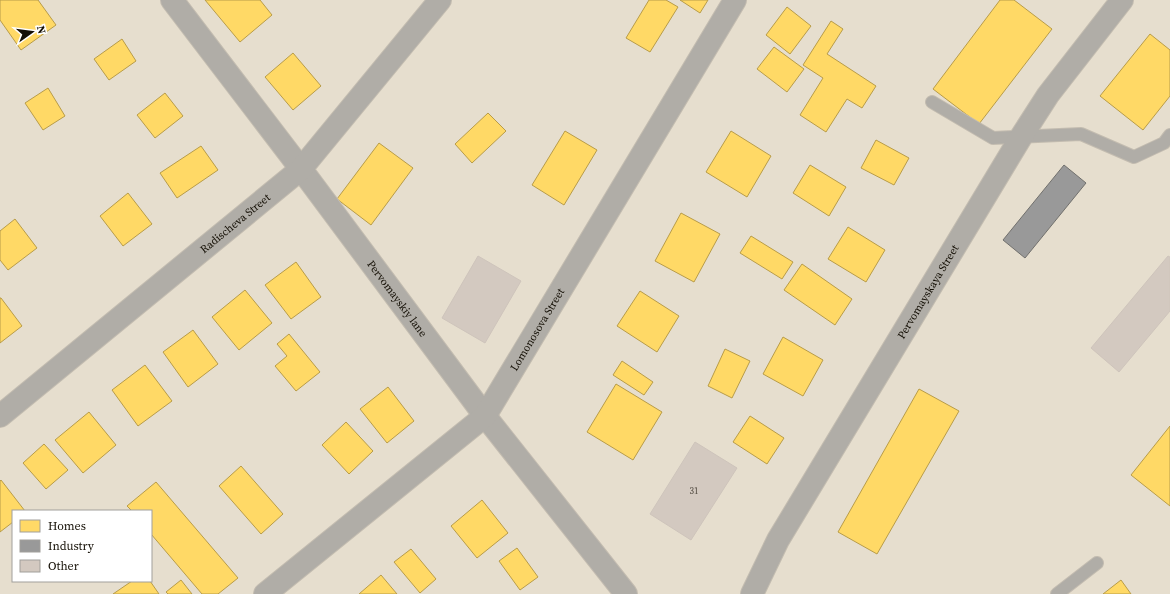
<svg xmlns="http://www.w3.org/2000/svg" width="1170" height="594" font-family="'Source Serif 4',serif">
<style>
.homes{fill:#ffd966;stroke:#b89c49}
.industry{fill:#999;stroke:#71706d}
.building{fill:#d3c9c0;stroke:#cec4bb}
.lines{fill:none;stroke-linecap:round;stroke-linejoin:round}
.service-casing{stroke:#c3bcb0;stroke-width:14}
.minor-casing{stroke:#c3bcb0;stroke-width:24}
.service{stroke:#b0ada7;stroke-width:12}
.minor{stroke:#b0ada7;stroke-width:22}
.labels{text-anchor:middle;stroke-width:4;stroke-linejoin:round;paint-order:stroke}
.number-label{font-size:9px;fill:#474037}
.street-label{font-size:11px;fill:#140f05;stroke:#fff}
</style>
<rect width="100%" height="100%" fill="#e6dece"/>
<!-- homes -->
<path class="homes" d="M0,0H38L56,25L21,50L0,20Z
M205,0H260L272,15L240,42Z
M649,0H666L678,7L650,52L626,38Z
M680,0H708L700,13Z
M1000,0H1014L1052,29L979,124L933,89Z
M787,7L811,26L790,54L766,35Z
M831,21L843,29L827,54L876,86L862,108L847,99L826,132L800,115L823,78L803,65Z
M1150,34L1170,50V96L1143,130L1100,96Z
M122,39L136,61L109,80L94,59Z
M774,47L804,69L787,92L757,69Z
M293,53L321,86L293,110L265,77Z
M48,88L65,116L43,130L25,103Z
M165,93L183,116L155,138L137,115Z
M488,113L506,131L472,163L455,144Z
M565,131L597,150L564,205L532,185Z
M731,131L771,156L747,197L706,172Z
M876,140L909,158L894,185L861,168Z
M379,143L413,168L371,225L337,199Z
M201,146L218,170L177,198L160,173Z
M810,165L846,187L829,216L793,193Z
M128,193L152,224L123,246L100,216Z
M681,213L720,234L694,282L655,261Z
M15,219L37,248L8,270L0,260V231Z
M848,227L885,250L866,282L828,259Z
M751,236L793,262L782,279L740,253Z
M296,262L321,297L291,319L265,285Z
M802,264L852,299L835,325L784,290Z
M245,290L272,323L239,350L212,317Z
M640,291L679,316L657,352L617,326Z
M0,298H1L22,326L0,343Z
M193,330L218,364L188,387L163,352Z
M289,334L320,372L296,391L275,366L287,356L277,344Z
M783,337L823,360L803,396L763,374Z
M725,349L750,361L732,398L708,386Z
M622,361L653,382L644,395L613,375Z
M145,365L172,401L138,426L112,390Z
M616,384L662,412L633,460L587,432Z
M388,387L414,421L387,443L360,409Z
M919,389L959,411L877,554L838,532Z
M89,412L116,445L83,473L55,440Z
M750,416L784,438L767,464L733,442Z
M346,422L373,451L349,474L322,445Z
M1170,426V506L1131,475Z
M44,444L68,470L46,489L23,463Z
M241,466L283,514L261,534L219,486Z
M1,480L25,511H13V522L0,532V481Z
M156,482L238,578L218,594H202L151,534V511H132L127,506Z
M482,500L508,533L477,558L451,526Z
M517,548L538,577L520,590L499,561Z
M411,549L436,579L420,593L394,562Z
M381,575L397,594H359Z
M181,580L192,594H168L166,592Z
M1121,580L1131,594H1103Z
M132,581H150L159,594H113Z"/>
<!-- industry -->
<path class="industry" d="M1064,165L1086,183L1025,258L1003,240Z"/>
<!-- building -->
<path class="building" d="M478,256L521,281L485,343L442,318Z
M1168,256L1170,257V311L1119,372L1091,348Z
M695,442L737,468L691,540L650,514Z"/>
<g class="lines">
<!-- service casing -->
<g class="service-casing">
<path id="service" d="M932,102L993,138L1081,134L1134,157L1164,143L1170,135
M1057,594L1097,563"/>
</g>
<!-- minor casing -->
<g class="minor-casing">
<g id="minor">
<path id="s1" d="M172,0L301,169L485,416L626,594"/>
<path id="s2" d="M0,416L301,169L440,0"/>
<path id="s3" d="M265,594L485,416L735,0"/>
<path id="s4" d="M752,594L778,540L1021,137L1048,95L1122,0"/>
</g>
</g>
<!-- service -->
<use href="#service" class="service"/>
<!-- minor -->
<use href="#minor" class="minor"/>
</g>
<g class="labels">
<!-- number labels -->
<g class="number-label">
<text x="694" y="494">31</text>
</g>
<!-- street labels -->
<g class="street-label">
<text dy="4" stroke="none"><textPath href="#s2" startOffset="304">Radischeva Street</textPath></text>
<text dy="4" stroke="none"><textPath href="#s4" startOffset="350">Pervomayskaya Street</textPath></text>
<text dy="4" stroke="none"><textPath href="#s1" startOffset="374">Pervomayskiy lane</textPath></text>
<text dy="4" stroke="none"><textPath href="#s3" startOffset="384">Lomonosova Street</textPath></text>
</g>
</g>
<!-- legend -->
<rect x="12" y="510" width="140" height="72" fill="#ffffff" stroke="#a19f9b"/>
<rect x="20" y="520" width="20" height="12" fill="#ffd966" stroke="#a19f9b"/>
<text x="48" y="530" font-size="12" fill="#140f05">Homes</text>
<rect x="20" y="540" width="20" height="12" fill="#999999" stroke="#a19f9b"/>
<text x="48" y="550" font-size="12" fill="#140f05">Industry</text>
<rect x="20" y="560" width="20" height="12" fill="#d3c9c0" stroke="#a19f9b"/>
<text x="48" y="570" font-size="12" fill="#140f05">Other</text>
<!-- north arrow -->
<g transform="translate(32 32) rotate(76)" stroke="#ffffff" stroke-width="3" paint-order="stroke">
<path d="M0-3L7 15L0 10L-7 15Z" fill="#140f05"/>
<text y="-6" font-size="11" font-weight="bold" text-anchor="middle" fill="#140f05">N</text>
</g>
</svg>
